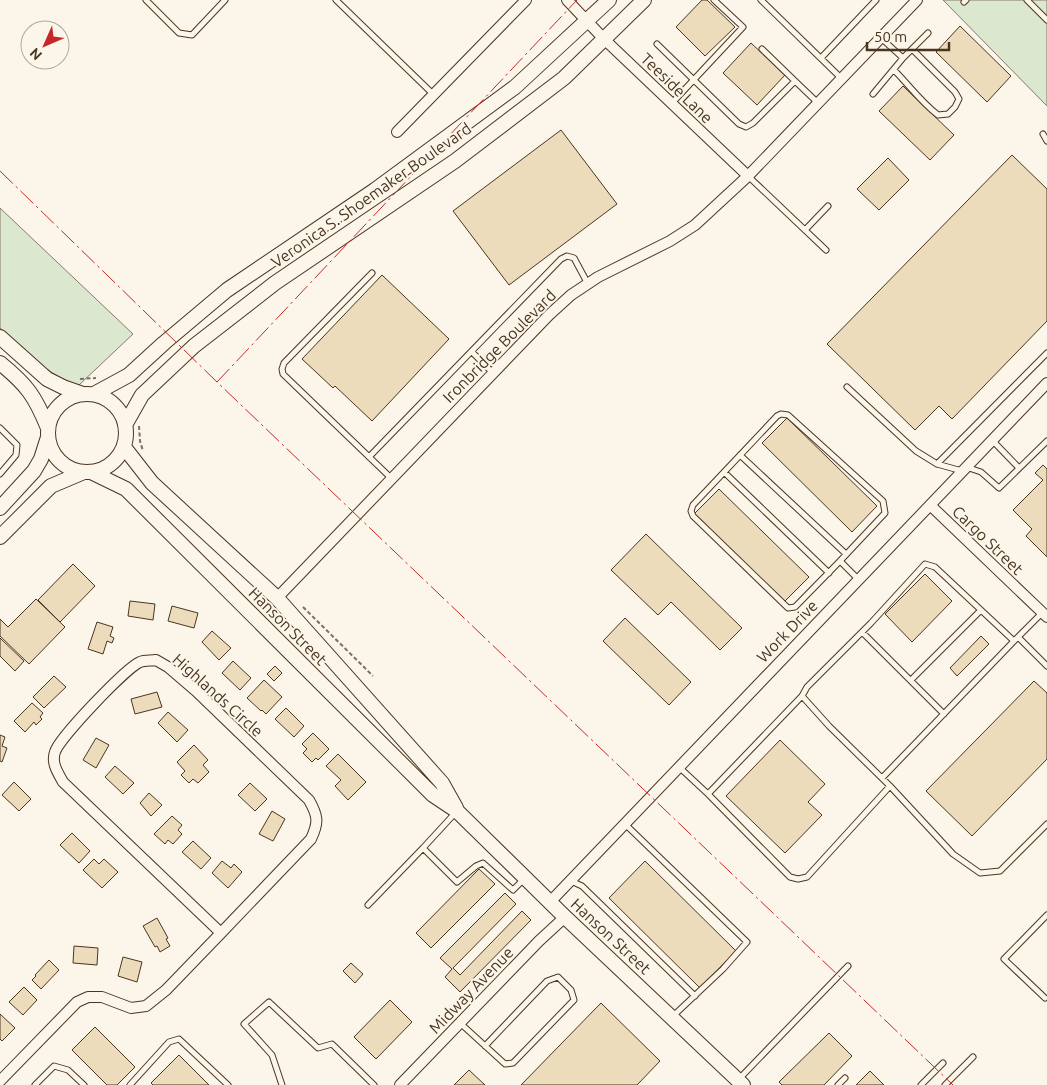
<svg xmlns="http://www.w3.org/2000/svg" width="1047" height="1085" font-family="Ubuntu,sans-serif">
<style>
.green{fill:#dce7d0;stroke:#887966}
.building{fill:#ecdcbc;stroke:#4a3520}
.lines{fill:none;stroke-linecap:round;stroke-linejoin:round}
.lane-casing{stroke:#4a3520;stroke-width:7}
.street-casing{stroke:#4a3520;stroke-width:12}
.secondary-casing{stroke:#4a3520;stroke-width:16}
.path{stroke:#7f6f5c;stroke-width:2;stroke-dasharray:4 2.5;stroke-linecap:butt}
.lane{stroke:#fbf6e9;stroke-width:5}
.street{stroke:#fbf6e9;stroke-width:10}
.secondary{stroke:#fbf6e9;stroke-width:14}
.power{stroke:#c62828;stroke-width:1;stroke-dasharray:18 4 2.5 4;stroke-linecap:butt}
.labels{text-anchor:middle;stroke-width:4;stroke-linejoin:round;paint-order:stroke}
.street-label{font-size:16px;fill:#4a3520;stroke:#fbf6e9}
</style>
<rect width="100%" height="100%" fill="#fbf6e9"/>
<!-- green -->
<path class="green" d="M943,0H1047V106Z
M0,208L133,334L79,385C47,376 25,350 0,328Z"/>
<!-- building -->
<path class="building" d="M702,0H707L735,27L705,56L676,27Z
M960,26L1011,76L987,102L936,52Z
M751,43L785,75L757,105L723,73Z
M903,86L954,135L930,160L879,111Z
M561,130L617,204L509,285L453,211Z
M1012,155L1047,189V321L952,419L939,406L915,430L827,344Z
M888,158L909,180L879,210L857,189Z
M382,275L449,339L372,421L335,386L333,388L302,359Z
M787,418L877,506L852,532L762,443Z
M1043,465L1047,469V557L1026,536L1032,529L1013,510L1043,480L1035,473Z
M719,489L809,577L784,602L694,514Z
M646,534L742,628L720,650L671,602L658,615L611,570Z
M73,564L95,586L60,622L38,600Z
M925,574L952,601L912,642L885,614Z
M36,599L65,627L29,664L0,636V619L8,627Z
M130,601L155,604L153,620L128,616Z
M172,606L198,613L194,628L168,621Z
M625,618L691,682L669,705L603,641Z
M97,622L113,627L110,636L114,638L112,643L107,641L103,654L88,649Z
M212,631L231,648L219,660L202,642Z
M981,636L989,644L957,676L950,668Z
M0,638L24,661L15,671L0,656Z
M233,661L251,678L240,690L222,673Z
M275,666L282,673L274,681L267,674Z
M54,676L66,687L44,708L33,697Z
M264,680L282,697L266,714L262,710L261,711L247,698Z
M1034,681L1047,693V759L972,836L926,791Z
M157,692L162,707L135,714L131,699Z
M32,703L43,713L40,717L42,719L36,725L34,722L25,732L14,721Z
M286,708L304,726L294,737L275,719Z
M168,712L188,730L177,742L158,723Z
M313,733L329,749L318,760L316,758L312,762L303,753L307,749L302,744Z
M0,735L5,737L2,746L7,748L2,762L0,761Z
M96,738L109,745L96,768L83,760Z
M780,740L825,784L808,802L822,815L785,853L726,796Z
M194,745L208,760L203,765L209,772L198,783L193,779L189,783L181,775L185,771L177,762Z
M338,754L366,782L348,800L335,786L341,780L326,766Z
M115,766L134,783L123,794L105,777Z
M14,782L31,799L19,811L2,795Z
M250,783L267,799L255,811L238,795Z
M149,793L162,805L151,816L140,803Z
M272,811L285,819L273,841L259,834Z
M172,816L182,825L178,830L182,834L173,844L168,840L165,844L154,834Z
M72,833L90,851L79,863L60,845Z
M193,841L211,858L201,869L182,852Z
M94,859L99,864L104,859L118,872L102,888L83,870Z
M222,861L231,868L234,864L242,872L228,888L212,873Z
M645,861L736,951L700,988L609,898Z
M479,869L495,884L431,948L416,933Z
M505,893L516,904L453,968L460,975L522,911L531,920L460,992L445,977L452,969L440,958Z
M157,918L168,938L166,939L170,946L160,952L157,946L155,947L143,926Z
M74,946L98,948L97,965L73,963Z
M123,957L142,962L137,982L118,976Z
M49,960L59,970L41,989L32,980L36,976L35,975Z
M351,963L363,974L355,983L343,971Z
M24,987L37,1000L23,1015L9,1002Z
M390,1000L412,1022L376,1059L354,1037Z
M601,1003L660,1061L637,1085H521Z
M0,1014L15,1028L2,1041L0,1039Z
M95,1027L135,1067L117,1085H107L72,1050Z
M829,1033L852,1056L824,1085H782L779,1082Z
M179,1055L209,1085H153L151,1083Z
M469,1070L485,1085H454Z
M870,1071L884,1085H856Z"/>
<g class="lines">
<!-- lane casing -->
<g class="lane-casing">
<path id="lane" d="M146,0L179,33L192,35L225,0
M336,0L434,95
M761,0L841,78
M1027,0L1047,20
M964,2L966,0
M881,38L903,58L928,33
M657,44L739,124L746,127L753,123L795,81L818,103
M762,49L795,81
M821,58L876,0
M894,70C909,85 921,102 938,115L948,114L955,107L959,99L955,92L912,49
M873,94L903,58
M672,103L743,27L714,0
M1043,134L1047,141
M748,176L826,250
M805,230L828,206
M372,273L284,363L282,369L283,374L391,478
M472,352L493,373
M847,387L916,451L937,464L962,471
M0,428L17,445L16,455L0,474
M992,440L1019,468
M740,455L846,554
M369,457L561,259L567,256L574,258L588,284
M937,464L1047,353
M966,467L981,472L999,488L1047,441
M724,472L829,573
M840,561L885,513L883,501L788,415L781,414L777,416L693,505L691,511L693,516L788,608L795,607L840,561L858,579
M1042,613L1014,641L935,567L925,564L871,623L807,687L802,696L829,726L890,786L953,854L980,873L1000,871L1047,824
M862,632L944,714
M1018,637L1047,666
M911,680L980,611
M679,767L708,794L790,877L798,879L807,877L890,786
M882,778L1014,641
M708,794L802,696
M625,824L747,942L723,969L672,1017
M423,848L457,882L476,866L483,863L513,890L525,878
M571,881L582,886L695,996
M368,905L423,848L457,811
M1045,998L1004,959L1047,915
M460,1023L505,1064L513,1063L574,1000L571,990L558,977L547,981L485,1046
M739,1079L848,966
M35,1085L54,1066L68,1070L84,1085
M130,1085L169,1042L179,1039L228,1085
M282,1085L272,1055L244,1024L269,1002L318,1048L332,1044L374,1085
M838,1085L845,1078
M921,1085L943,1063
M945,1085L973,1057"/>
</g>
<!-- street casing -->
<g class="street-casing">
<path id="street" d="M567,0L604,39L748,176
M397,132L526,0
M930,505L1047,617
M277,598L549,315L571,295L598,277L670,241L695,225L748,176L917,0
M156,660L168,667L196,691L309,800C318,816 319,822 311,839L221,933L63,782C58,773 51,763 55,752C59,738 126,668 140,662C145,660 151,661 156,660Z
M550,902L1047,383
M0,1081L77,1002L88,997H102L131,1008L146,1006L166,990L221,933
M400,1085L539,941L565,917"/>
</g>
<!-- secondary casing -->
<g class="secondary-casing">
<path id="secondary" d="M0,337L47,379L63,387L83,394
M0,363C27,385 35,396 48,428
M48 433a39 39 0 1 1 78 0a39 39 0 1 1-78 0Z
M94,394L129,375L164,343L227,290L375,190L515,87L609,0
M125,425L142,395L194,346L275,283L455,161L564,78L644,0
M124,447L152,483L277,598L442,783L456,808
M91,472L126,489L433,795L457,811L565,917L743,1085
M0,508L34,471L41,459L48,437
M0,537L51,486L84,472"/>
</g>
<!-- path -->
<path class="path" d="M80,379L96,378
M139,426L140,441L143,451
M303,607L373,676"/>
<!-- lane -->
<use href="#lane" class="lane"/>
<!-- street -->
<use href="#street" class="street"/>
<!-- secondary -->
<use href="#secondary" class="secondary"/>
<!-- power -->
<path class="power" d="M0,171L217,382L953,1085
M217,382L577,0"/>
</g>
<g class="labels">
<!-- street labels -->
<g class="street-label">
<text transform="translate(677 88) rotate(44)" y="6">Teeside Lane</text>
<text transform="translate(371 195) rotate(-35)" y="6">Veronica S. Shoemaker Boulevard</text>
<text transform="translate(499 346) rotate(-45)" y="6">Ironbridge Boulevard</text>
<text transform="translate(988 540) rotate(44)" y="6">Cargo Street</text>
<text transform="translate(288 626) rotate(45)" y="6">Hanson Street</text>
<text transform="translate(787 631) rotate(-46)" y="6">Work Drive</text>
<text transform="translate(218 695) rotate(42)" y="6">Highlands Circle</text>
<text transform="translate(611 936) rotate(43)" y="6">Hanson Street</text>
<text transform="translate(471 990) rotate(-46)" y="6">Midway Avenue</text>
</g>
</g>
<!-- north arrow -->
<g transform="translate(45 45) rotate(225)"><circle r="24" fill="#fbf6e9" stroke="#b4a999"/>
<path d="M0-4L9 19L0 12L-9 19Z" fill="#c62828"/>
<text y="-8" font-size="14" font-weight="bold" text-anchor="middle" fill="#4a3520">N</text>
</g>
<!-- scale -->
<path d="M867 42v8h82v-8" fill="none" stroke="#4a3520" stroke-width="2.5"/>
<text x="874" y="42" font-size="15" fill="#4a3520" stroke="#fbf6e9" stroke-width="4" paint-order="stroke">50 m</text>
</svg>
